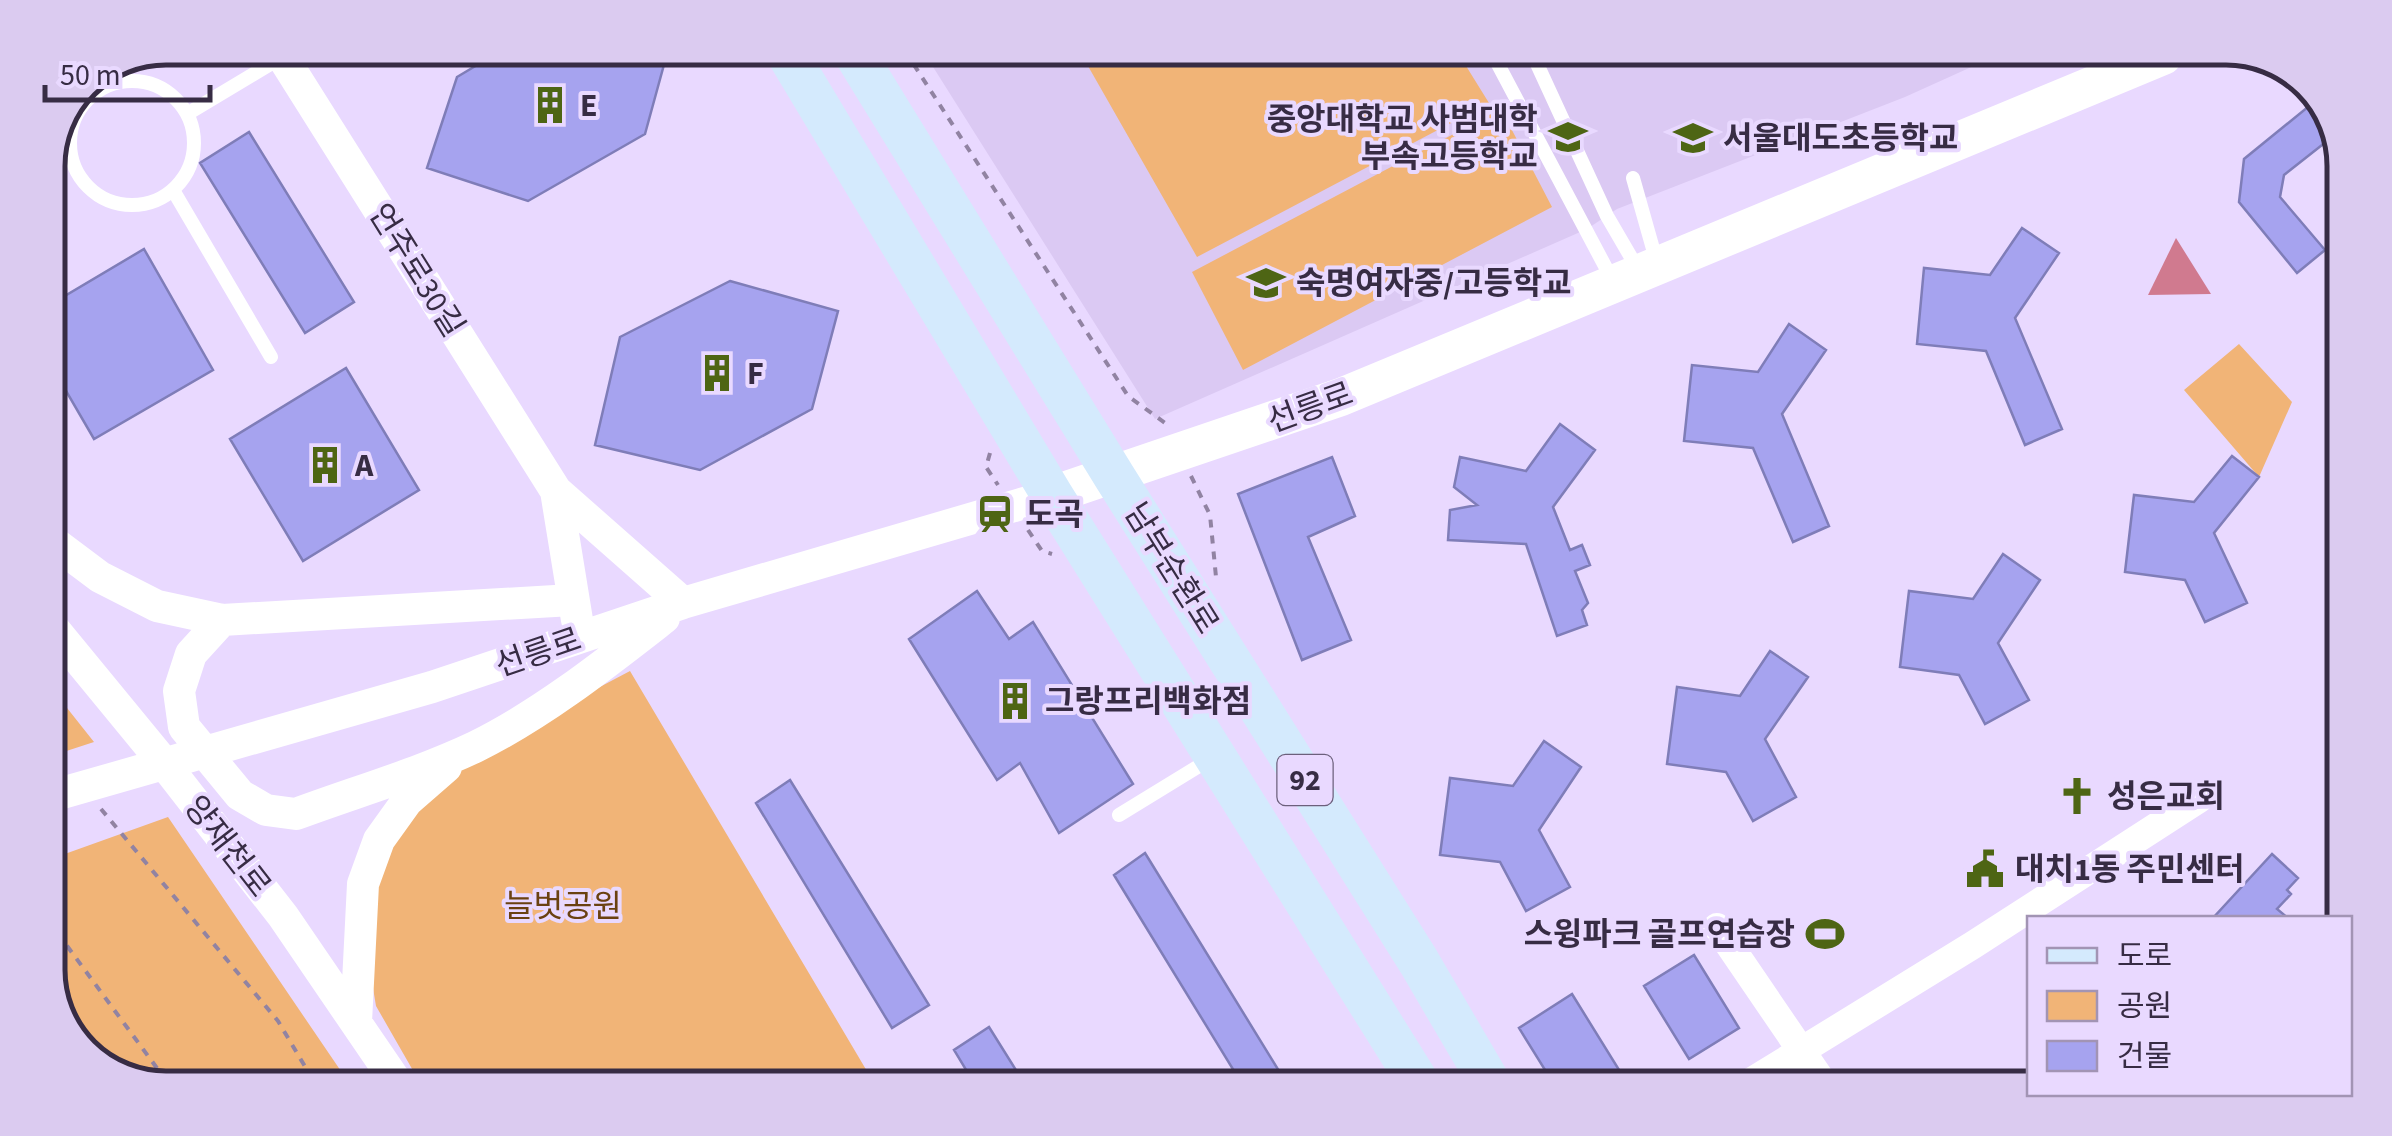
<svg xmlns="http://www.w3.org/2000/svg" width="2392" height="1136" font-family="'Source Sans 3','Noto Sans KR',sans-serif">
<style>
.built{fill:#dbc9f3}
.green{fill:#f1b477}
.water{fill:#d07a8f}
.building{fill:#a6a3ef;stroke:#7f7db8;stroke-width:2.5}
.lines{fill:none;stroke-linecap:round;stroke-linejoin:round}
.path{stroke:#9183a2;stroke-width:4;stroke-dasharray:8 8;stroke-linecap:butt}
.service{stroke:#fff;stroke-width:14}
.minor{stroke:#fff;stroke-width:28}
.tertiary{stroke:#fff;stroke-width:32}
.secondary{stroke:#fff;stroke-width:38}
.primary{stroke:#d4eafd;stroke-width:42}
.labels{text-anchor:middle;stroke-width:8;stroke-linejoin:round;paint-order:stroke}
.shield{fill:#e9d9ff;stroke:#6c607c;stroke-width:2.5}
.shield-label{font-size:30px;font-weight:bold;fill:#372c44}
.poi-label{font-size:32px;font-weight:bold;fill:#372c44;stroke:#e9d9ff;text-anchor:start}
.street-label{font-size:32px;fill:#372c44;stroke:#e9d9ff}
.park-label{font-size:32px;fill:#6a4111;stroke:#e9d9ff}
.rim{fill:none;stroke:#372c44;stroke-width:5}
</style>
<rect width="100%" height="100%" fill="#e9d9ff"/>
<!-- built -->
<path class="built" d="M923,51L1969,55L1978,64L1905,97L1617,209L1587,229L1155,419Z"/>
<!-- green -->
<path class="green" d="M1080,52L1458,53L1489,103L1197,257Z
M1501,109L1552,207L1243,370L1192,272Z
M2239,344L2292,402L2259,477L2184,390Z
M630,671L874,1083L419,1081L376,1006L365,940L392,810L424,780Z
M48,684L94,742L48,757Z
M168,817L347,1080L120,1079L48,979V860Z"/>
<!-- water -->
<path class="water" d="M2176,238L2211,294L2148,295Z"/>
<!-- building -->
<path class="building" d="M504,49L668,50L645,134L528,201L427,168L457,77Z
M2314,102L2336,134L2284,175L2280,197L2325,250L2297,273L2239,202L2244,159Z
M249,132L354,302L305,333L200,163Z
M2022,228L2059,253L2015,318L2062,429L2025,445L1986,351L1917,344L1924,268L1990,275Z
M144,249L213,370L94,439L48,360V306Z
M730,281L838,311L812,409L700,470L595,445L620,337Z
M1789,324L1826,350L1782,414L1829,526L1793,542L1753,448L1684,441L1692,365L1758,372Z
M346,368L419,490L303,561L230,439Z
M1560,424L1595,450L1553,507L1570,550L1582,545L1590,565L1575,571L1588,603L1582,610L1587,625L1557,636L1526,544L1448,540L1450,510L1477,505L1454,487L1460,457L1526,471Z
M2232,456L2259,477L2214,533L2247,603L2205,622L2185,580L2125,572L2134,495L2194,502Z
M1332,457L1355,516L1308,537L1351,640L1302,660L1238,494Z
M2003,554L2040,580L1998,643L2029,700L1985,724L1959,675L1900,667L1909,591L1973,599Z
M977,591L1009,639L1033,622L1133,784L1059,833L1020,763L997,780L909,639Z
M1770,651L1808,677L1765,739L1796,797L1753,821L1726,772L1667,764L1677,687L1740,696Z
M1544,741L1581,767L1539,830L1570,887L1526,911L1500,862L1440,855L1450,778L1513,786Z
M790,780L929,1005L892,1028L756,803Z
M1145,853L1287,1084H1242L1114,875Z
M2272,854L2298,878L2287,890L2291,894L2277,909L2288,918H2213Z
M1694,955L1739,1028L1689,1059L1644,986Z
M1572,994L1629,1086H1555L1519,1028Z
M989,1027L1024,1083H974L954,1050Z"/>
<g class="lines">
<!-- path -->
<path class="path" d="M905,51L1128,396L1165,423
M1531,269L1538,285
M990,453L986,467L998,485
M1191,476L1210,515L1216,577
M1028,530L1042,551L1052,554
M48,751L62,765
M101,809L278,1021L313,1080
M48,920L165,1079"/>
<!-- service -->
<path class="service" d="M1492,53L1614,283
M1532,53L1607,216L1639,271
M70 143a62 62 0 1 1 124 0a62 62 0 1 1-124 0Z
M187,114L282,57
M1633,178L1657,263
M173,190L271,357
M1119,815L1212,758"/>
<!-- minor -->
<path class="minor" d="M1717,927L1826,1087
M1744,1086L1973,945L2199,799"/>
<!-- tertiary -->
<path class="tertiary" d="M277,48L556,491L683,603
M556,491L577,620
M48,538L100,577L157,606L222,620L572,600
M222,620L191,654L179,691L184,727L240,795L266,810L296,814C355,792 418,774 475,747C542,714 605,664 664,618
M48,622L163,762L283,916L395,1080
M48,797L432,687L683,603L1052,495
M356,1022L363,884L379,840L407,801L446,767"/>
<!-- secondary -->
<path class="secondary" d="M1052,495L1341,397L2163,56"/>
<!-- primary -->
<path class="primary" d="M785,50L1052,495L1420,1085
M853,51L1114,476L1419,962L1491,1085"/>
</g>
<!-- icons -->
<defs>
<g id="building-bare" transform="scale(3)"><path d="M-4-6H4V6H1V3H-1V6H-4ZM-2.5-4.3h1.7v1.8h-1.7ZM.8-4.3h1.7v1.8H.8ZM-2.5-1h1.7V.8h-1.7ZM.8-1h1.7V.8H.8Z" fill="#4e6514" stroke="#e9d9ff" stroke-width="2.5" paint-order="stroke"/></g>
<g id="school-bare" transform="scale(3)"><path d="M0-5L7-2L0 1L-7-2ZM-4 1L0 2.5L4 1V4Q0 6-4 4Z" fill="#4e6514" stroke="#e9d9ff" stroke-width="2.5" paint-order="stroke"/></g>
<g id="station-bare" transform="scale(3)"><path d="M-3-6H3Q5-6 5-4V2Q5 4 3 4L4.5 6H3L1.5 4h-3L-3 6H-4.5L-3 4Q-5 4-5 2V-4Q-5-6-3-6ZM-3.5-4v3h7v-3ZM-3.5 1v1.5H-2V1ZM2 1v1.5H3.5V1Z" fill="#4e6514" stroke="#e9d9ff" stroke-width="2.5" paint-order="stroke"/></g>
<g id="church-bare" transform="scale(3)"><path d="M-1.2-6h2.4v3.5h3.3v2.4h-3.3V6h-2.4V-.1h-3.3v-2.4h3.3Z" fill="#4e6514" stroke="#e9d9ff" stroke-width="2.5" paint-order="stroke"/></g>
<g id="civic-bare" transform="scale(3)"><path d="M-.6-6.5H3V-4.5H.6V-3L4-1V1h2V6H-6V1h2V-1L-.6-3ZM-1.2 2.5V6h2.4V2.5Z" fill="#4e6514" stroke="#e9d9ff" stroke-width="2.5" paint-order="stroke"/></g>
<g id="stadium-bare" transform="scale(3)"><path d="M0-5a6.5 5 0 1 0 0 10a6.5 5 0 1 0 0-10ZM-3.5-1.8h7v3.6h-7Z" fill="#4e6514" stroke="#e9d9ff" stroke-width="2.5" paint-order="stroke"/></g>
</defs>
<g fill-rule="evenodd">
<use href="#building-bare" x="550" y="105"/>
<use href="#school-bare" x="1568" y="137"/>
<use href="#school-bare" x="1693" y="138"/>
<use href="#school-bare" x="1266" y="283"/>
<use href="#building-bare" x="717" y="373"/>
<use href="#building-bare" x="325" y="465"/>
<use href="#station-bare" x="995" y="514"/>
<use href="#building-bare" x="1015" y="701"/>
<use href="#church-bare" x="2077" y="796"/>
<use href="#civic-bare" x="1985" y="869"/>
<use href="#stadium-bare" x="1825" y="934"/>
</g>
<g class="labels">
<!-- shield labels -->
<rect class="shield" x="1277.5" y="755" width="55" height="50" rx="8"/>
<g class="shield-label">
<text x="1305" y="790">92</text>
</g>
<!-- poi labels -->
<g class="poi-label">
<text x="580" y="116">E</text>
<text x="1538" y="130" text-anchor="end">중앙대학교 사범대학<tspan x="1538" dy="37">부속고등학교</tspan></text>
<text x="1723" y="149">서울대도초등학교</text>
<text x="1296" y="294">숙명여자중/고등학교</text>
<text x="747" y="384">F</text>
<text x="355" y="476">A</text>
<text x="1025" y="525">도곡</text>
<text x="1045" y="712">그랑프리백화점</text>
<text x="2107" y="807">성은교회</text>
<text x="2015" y="880">대치1동 주민센터</text>
<text x="1795" y="945" text-anchor="end">스윙파크 골프연습장</text>
</g>
<!-- street labels -->
<g class="street-label">
<text transform="translate(417 270) rotate(58)" y="11">언주로30길</text>
<text transform="translate(1310 407) rotate(-20)" y="11">선릉로</text>
<text transform="translate(1172 568) rotate(58)" y="11">남부순환로</text>
<text transform="translate(538 652) rotate(-19)" y="11">선릉로</text>
<text transform="translate(228 846) rotate(52)" y="11">양재천로</text>
</g>
<!-- park labels -->
<g class="park-label">
<text x="563" y="917">늘벗공원</text>
</g>
</g>
<!-- crop -->
<path d="M0 0H2392V1136H0ZM166 65H2226A101 101 0 0 1 2327 166V970A101 101 0 0 1 2226 1071H166A101 101 0 0 1 65 970V166A101 101 0 0 1 166 65Z" fill="#dbcbf0" fill-rule="evenodd"/>
<path class="rim" d="M166 65H2226A101 101 0 0 1 2327 166V970A101 101 0 0 1 2226 1071H166A101 101 0 0 1 65 970V166A101 101 0 0 1 166 65Z"/>
<!-- legend -->
<rect x="2027" y="916" width="325" height="180" fill="#e9d9ff" stroke="#a294b4" stroke-width="2.5"/>
<rect x="2047" y="948" width="50" height="15" fill="#d4eafd" stroke="#a294b4" stroke-width="2.5"/>
<text x="2117" y="966" font-size="30" fill="#372c44">도로</text>
<rect x="2047" y="991" width="50" height="30" fill="#f1b477" stroke="#a294b4" stroke-width="2.5"/>
<text x="2117" y="1016" font-size="30" fill="#372c44">공원</text>
<rect x="2047" y="1041" width="50" height="30" fill="#a6a3ef" stroke="#a294b4" stroke-width="2.5"/>
<text x="2117" y="1066" font-size="30" fill="#372c44">건물</text>
<!-- scale -->
<path d="M45 85v15h165v-15" fill="none" stroke="#372c44" stroke-width="5"/>
<text x="60" y="85" font-size="30" fill="#372c44" stroke="#e9d9ff" stroke-width="8" paint-order="stroke">50 m</text>
</svg>
